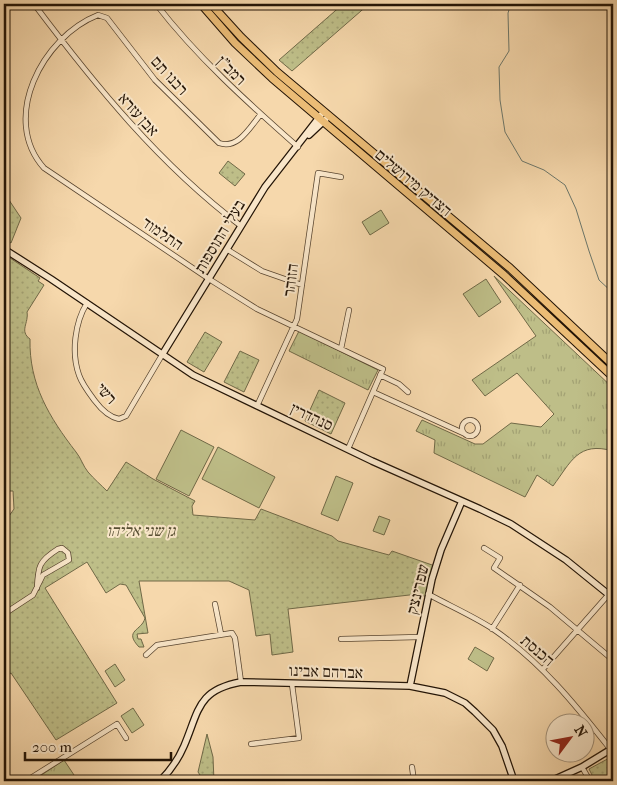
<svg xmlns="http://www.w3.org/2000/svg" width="617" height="785" font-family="'IM FELL French Canon','Frank Ruhl Libre',serif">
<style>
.grass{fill:url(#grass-tufts);stroke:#706947}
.park{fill:url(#park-dots);stroke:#706947}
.garden{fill:#bebe88;stroke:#706947}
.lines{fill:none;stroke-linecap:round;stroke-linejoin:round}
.stream{stroke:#6c776b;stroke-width:1}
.street-casing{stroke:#584530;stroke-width:6}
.secondary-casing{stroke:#231406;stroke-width:8}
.primary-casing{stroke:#231406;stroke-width:9}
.street{stroke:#f9e6c9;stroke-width:4.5}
.secondary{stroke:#f9e6c9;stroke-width:5.5}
.primary{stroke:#ebbc76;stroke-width:7}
.labels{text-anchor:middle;stroke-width:4;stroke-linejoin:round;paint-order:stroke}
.street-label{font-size:16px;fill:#231406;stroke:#f9e6c9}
.park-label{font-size:16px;font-style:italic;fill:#595034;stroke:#f9e6c9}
</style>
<defs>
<pattern id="grass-tufts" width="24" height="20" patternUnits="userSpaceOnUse" patternTransform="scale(1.25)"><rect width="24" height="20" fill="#bebe88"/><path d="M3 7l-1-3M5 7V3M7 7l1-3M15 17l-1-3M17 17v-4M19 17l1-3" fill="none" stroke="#a3a274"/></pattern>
<pattern id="park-dots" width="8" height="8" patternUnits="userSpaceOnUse" patternTransform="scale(1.25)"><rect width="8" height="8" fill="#bebe88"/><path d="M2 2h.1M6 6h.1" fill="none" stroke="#a3a274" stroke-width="1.8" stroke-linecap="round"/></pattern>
</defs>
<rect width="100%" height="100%" fill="#f6d8ac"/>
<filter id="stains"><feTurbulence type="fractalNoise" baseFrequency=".004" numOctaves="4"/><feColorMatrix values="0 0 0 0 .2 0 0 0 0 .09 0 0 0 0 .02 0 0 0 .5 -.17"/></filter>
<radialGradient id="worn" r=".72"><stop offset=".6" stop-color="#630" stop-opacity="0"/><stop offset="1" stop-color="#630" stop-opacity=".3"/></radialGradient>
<!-- grass -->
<path class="grass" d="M494,276L613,388V451C578,441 571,462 553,486L537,475L525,497L434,453L435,440L416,431L422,420L475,444H483L511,423L541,427L554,414L517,373L485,396L472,380L536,336Z
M299,331L378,370L368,390L289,351Z
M64,760L78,781H43L40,776Z"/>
<!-- park -->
<path class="park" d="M343,4H369L292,71L279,60Z
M228,161L245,174L235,186L219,173Z
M4,196L7,197L21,218L11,243L4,239Z
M4,254L40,278L38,281L44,285L27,312C29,323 19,331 30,339C29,384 49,417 76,452C81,458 83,466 88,472C94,479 101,485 107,491L126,462L153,479L195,501L192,506L193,515L255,520L261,509L332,536L338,541L389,555L392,551L435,566L427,597L418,594L288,609L293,652L272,655L270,634L256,636L249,590L229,581H139L148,633L137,634L138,639H141L144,647H139C123,630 142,631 145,618L126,585L120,584L106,593L87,562L45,588L117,703L56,740L11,673L4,677V561L9,516L14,509L13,491H4Z
M205,332L222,342L204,372L187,362Z
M240,351L259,360L244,392L224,382Z
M319,390L345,403L331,434L305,421Z
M207,734L213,757L214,781H204L198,772Z
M613,756V781H595L589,769Z"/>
<!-- garden -->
<path class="garden" d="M381,210L389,223L370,235L362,222Z
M486,279L501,302L479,317L463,294Z
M181,430L214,447L189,496L156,479Z
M218,447L275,477L259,508L202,479Z
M336,476L353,483L338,521L321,514Z
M379,516L390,520L384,535L373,531Z
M475,647L494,658L487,671L468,659Z
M115,664L125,680L115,687L105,671Z
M133,708L144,725L132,733L121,716Z"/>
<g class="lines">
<!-- stream -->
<path class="stream" d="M511,4L508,13L509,51L499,67L500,100L505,132L522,161L544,170L565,185L576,209L589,251L599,280L613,293"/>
<!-- street casing -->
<g class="street-casing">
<path id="street" d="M34,4C95,85 159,164 241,226
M156,4C197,57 247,102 298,147
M261,114C250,127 238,150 219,143L155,80L107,18L98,15C42,37 0,119 44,168L209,279L257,309L383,369L348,449
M228,250L262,271L302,285
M87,303C75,322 71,353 79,375C82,384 89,393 95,401C101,409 109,417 119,419L126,416L162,355
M341,349L349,310
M380,375L399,384L408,392
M373,392L463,433
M257,406L297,319L318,173L341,177
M462 428a8 8 0 1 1 16 0a8 8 0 1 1-16 0Z
M611,523L613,524
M484,548L500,558L494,568L550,607L613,660
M428,594C450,606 473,616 493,629C541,662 575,704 611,750
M215,604L221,634
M4,614L33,595L43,575L69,560L68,553L62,548L58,549C39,561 38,566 37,588
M492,629L520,585
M341,639L419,637
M146,655L157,645L232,633L235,638L241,682
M543,669L609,594
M251,744L299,738L292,684
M412,767L414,781
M582,767L590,781
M26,781L117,724L126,738"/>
</g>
<!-- secondary casing -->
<g class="secondary-casing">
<path id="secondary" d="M309,135L326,119
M4,249L51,279L193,375L372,461L480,509L511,524L566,560L613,598
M162,355L265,187L321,115
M410,686L432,579L441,550L462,501
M160,781C170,771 178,760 184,746C199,711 197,690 241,682L410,686L445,693L465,703L475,712L493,730L502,746L514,781
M551,781L582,767L613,748"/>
</g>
<!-- primary casing -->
<g class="primary-casing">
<path id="primary" d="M201,4L235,43L272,78L504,275L613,377
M211,4L241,37L277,72L510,268L613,365"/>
</g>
<!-- street -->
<use href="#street" class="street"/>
<!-- secondary -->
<use href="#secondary" class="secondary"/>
<!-- primary -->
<use href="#primary" class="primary"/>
</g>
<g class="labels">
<!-- street labels -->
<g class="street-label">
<text transform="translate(232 70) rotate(45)" y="6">רמב"ן</text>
<text transform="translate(170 75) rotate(48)" y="6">רבנו תם</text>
<text transform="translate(139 114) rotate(48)" y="6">אבן עזרא</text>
<text transform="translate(414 182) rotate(40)" y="6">הצדיק מירושלים</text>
<text transform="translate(163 233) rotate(34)" y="6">התלמוד</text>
<text transform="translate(219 236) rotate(-59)" y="6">בעלי התוספות</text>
<text transform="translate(290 280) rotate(-82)" y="6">הזוהר</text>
<text transform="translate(107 393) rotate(48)" y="6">רשי</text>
<text transform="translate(312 416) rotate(25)" y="6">סנהדרין</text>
<text transform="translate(417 589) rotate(-76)" y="6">שפרינצק</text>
<text transform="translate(538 650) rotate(40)" y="6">הכנסת</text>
<text transform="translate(326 671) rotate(2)" y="6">אברהם אבינו</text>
</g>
<!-- park labels -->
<g class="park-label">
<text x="141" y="536">גן שני אליהו</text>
</g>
</g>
<!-- margin -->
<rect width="617" height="785" fill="none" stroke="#f6d8ac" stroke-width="20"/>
<rect x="5" y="5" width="607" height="775" fill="none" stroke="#231406" stroke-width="2.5"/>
<rect x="10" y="10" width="597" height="765" fill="none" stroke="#231406"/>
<!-- north arrow -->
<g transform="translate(570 738) rotate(58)"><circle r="24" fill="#f9e6c9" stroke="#a3927b"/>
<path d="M0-4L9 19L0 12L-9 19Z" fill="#8f2418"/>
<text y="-8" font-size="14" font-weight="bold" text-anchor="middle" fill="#231406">N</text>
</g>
<!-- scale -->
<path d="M25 752v8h146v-8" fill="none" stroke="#231406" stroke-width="2.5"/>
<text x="32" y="752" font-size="15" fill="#231406" stroke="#f9e6c9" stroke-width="4" paint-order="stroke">200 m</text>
<rect width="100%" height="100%" filter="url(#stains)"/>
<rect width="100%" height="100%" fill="url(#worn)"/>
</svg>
